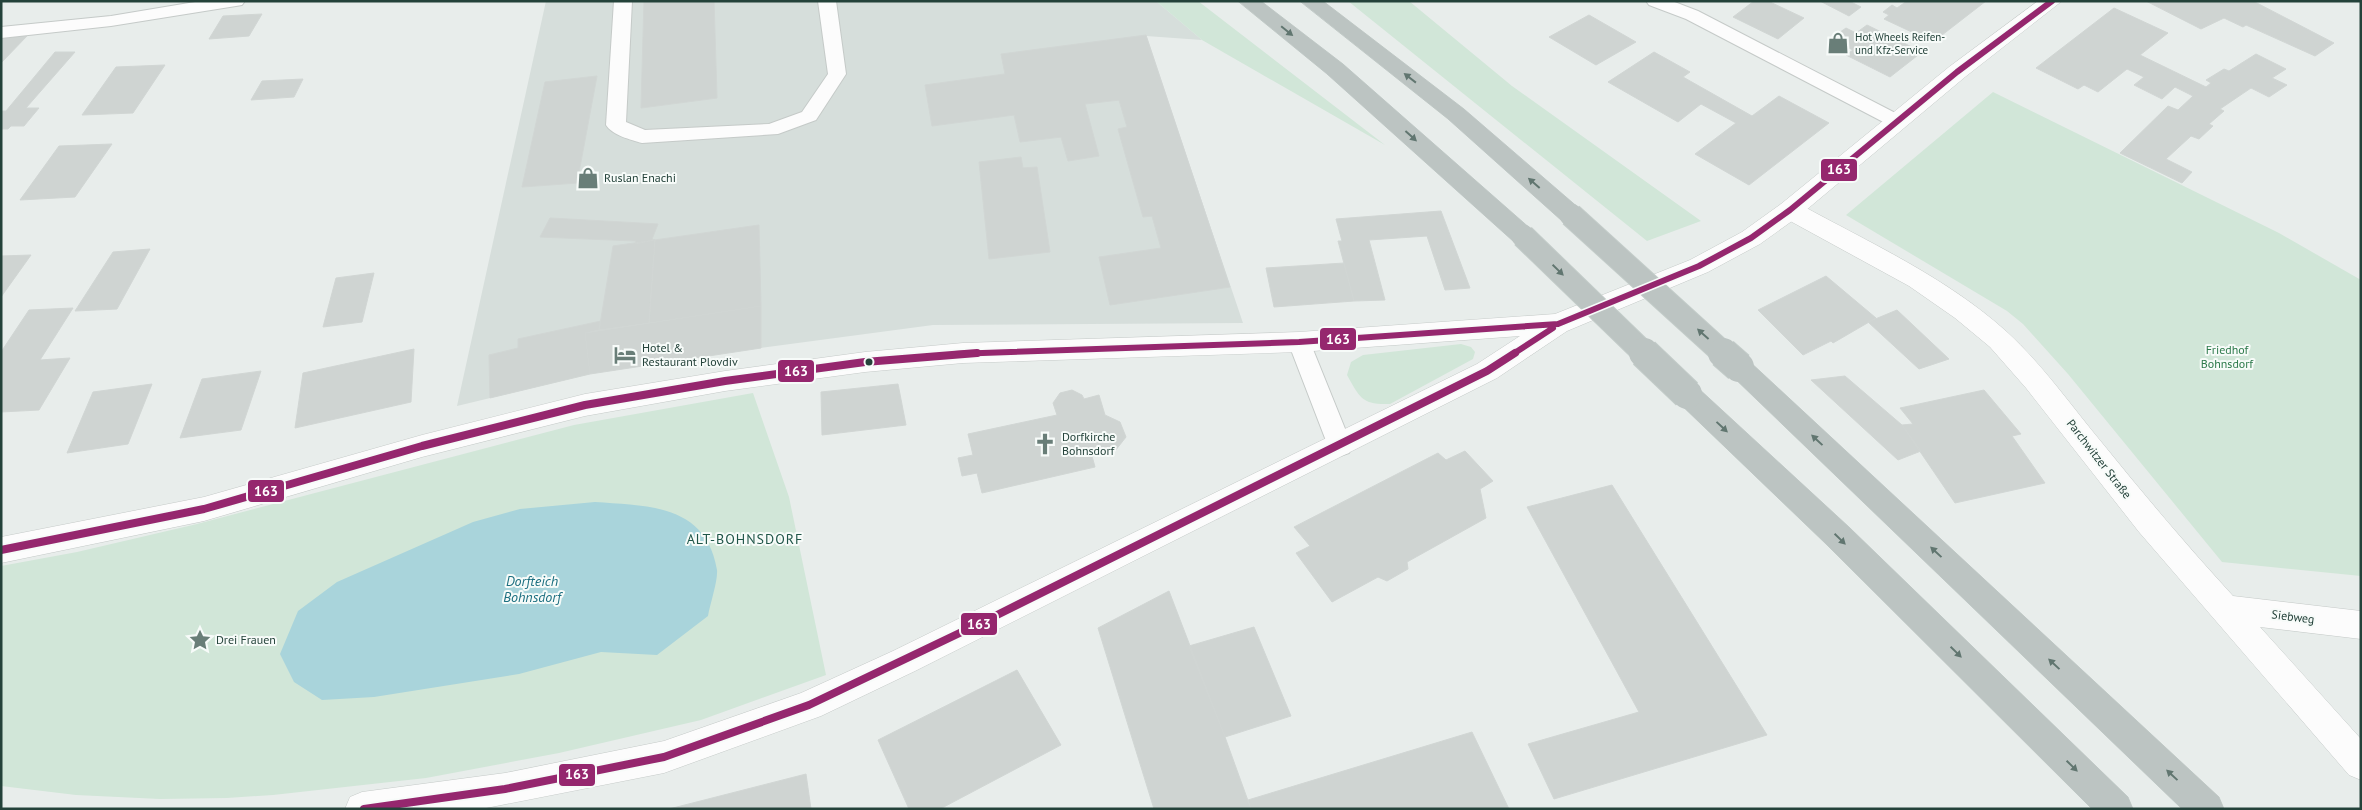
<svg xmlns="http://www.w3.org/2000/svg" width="2362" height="810" font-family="'PT Sans',sans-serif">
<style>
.built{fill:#d6dedb}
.green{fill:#d1e6d8}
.water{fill:#a9d4db}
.building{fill:#cfd4d2;stroke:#d1d6d4}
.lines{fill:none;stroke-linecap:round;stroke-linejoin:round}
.service-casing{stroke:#c5cac8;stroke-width:2}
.minor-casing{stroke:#c5cac8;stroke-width:1}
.tertiary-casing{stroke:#c5cac8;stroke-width:1}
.motorway-casing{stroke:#c3ccc9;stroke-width:1}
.service{fill:#fcfcfc;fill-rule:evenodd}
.minor{fill:#fcfcfc;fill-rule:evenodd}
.tertiary{fill:#fcfcfc;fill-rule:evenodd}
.motorway{fill:#bcc4c2;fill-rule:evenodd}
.motorway-bridge-far1-casing{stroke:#c3ccc9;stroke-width:25;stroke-linecap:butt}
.motorway-bridge-casing{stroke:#c3ccc9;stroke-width:32;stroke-linecap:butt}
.motorway-bridge-far1{stroke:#bcc4c2;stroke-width:23}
.motorway-bridge{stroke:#bcc4c2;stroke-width:30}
.bus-1-far1-casing{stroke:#f7fbf9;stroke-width:9}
.bus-1-casing{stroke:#f7fbf9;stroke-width:12}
.bus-1-far1{stroke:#95276e;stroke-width:6}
.bus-1{stroke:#95276e;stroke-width:8}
.oneway{fill:#617670}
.bus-dot{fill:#24423a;stroke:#f7fbf9;stroke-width:2}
.labels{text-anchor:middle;stroke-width:4;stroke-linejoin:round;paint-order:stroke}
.far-poi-label{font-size:11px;fill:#24423a;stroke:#f7fbf9;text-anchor:start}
.poi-label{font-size:12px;fill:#24423a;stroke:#f7fbf9;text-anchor:start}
.park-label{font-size:12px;fill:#2d7a4b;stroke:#f7fbf9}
.street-label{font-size:12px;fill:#24423a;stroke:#f7fbf9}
.neighbourhood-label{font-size:14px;letter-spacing:1px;fill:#1f5548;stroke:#f7fbf9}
.water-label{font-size:14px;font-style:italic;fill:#1c6f80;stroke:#f7fbf9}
.line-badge{stroke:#f7fbf9;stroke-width:2}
.badge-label{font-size:14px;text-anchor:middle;font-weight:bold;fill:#fff}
</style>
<rect width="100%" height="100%" fill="#e8edeb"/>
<!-- built -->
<path class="built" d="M546,1H1156L1202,40L1146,36L1243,323L933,325L761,348L590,374L457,406Z"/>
<!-- green -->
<path class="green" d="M1156,1H1198L1385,145L1202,40Z
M1348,1H1409L1512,86L1701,221L1647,241Z
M1993,92L2279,233L2361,280V576L2222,562L2068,374L2023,324L2007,311L1846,215Z
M1461,344L1471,347L1475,352L1473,359L1390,404C1362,405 1360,398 1347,375L1351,362L1363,355Z
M753,393L789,497L826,675L701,720L559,753L426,778L273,795L227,798L160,799L76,795L1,786V566L77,552L197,524L574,425Z"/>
<!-- water -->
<path class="water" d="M595,502C648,506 706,504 717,570C718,581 710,604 708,616L657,655L601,652L519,674L374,697L322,700L294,682L280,654L298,611L337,582L473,522L520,509Z"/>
<!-- building -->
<path class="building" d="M644,1H714L717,98L641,108Z
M1754,1H1768L1804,18L1778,39L1733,17Z
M1820,1H1849L1861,7L1849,16Z
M1907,1H1986L1933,42L1884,19L1889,15L1883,12L1892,5L1897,8Z
M2146,1H2253L2334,43L2315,56L2246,25L2243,27L2224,18L2201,29Z
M2114,8L2168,33L2140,55L2206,87L2211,83L2206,80L2224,69L2229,71L2256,54L2286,69L2272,78L2287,85L2269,97L2251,88L2220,109L2224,111L2209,124L2213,126L2199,139L2191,136L2166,159L2192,172L2182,183L2120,153L2168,106L2178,110L2193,96L2175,87L2162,99L2134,85L2144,77L2127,69L2098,92L2084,85L2078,89L2036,68Z
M262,14L249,36L209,39L223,16Z
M1589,15L1636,42L1596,65L1549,37Z
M1867,25L1922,52L1890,77L1846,55L1853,50L1830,39L1846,28L1856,33Z
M1146,35L1230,287L1110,305L1099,257L1161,248L1152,216L1143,217L1118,129L1127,127L1119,100L1085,104L1099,156L1068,161L1061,137L1020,142L1014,115L932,126L925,85L1005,74L1001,54Z
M27,36L1,63V38Z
M55,52H75L26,108H39L24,126H11L8,129H1V111H6Z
M1654,52L1690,72L1683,77L1752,116L1779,96L1829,123L1749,185L1695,154L1736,123L1701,104L1678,122L1608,82Z
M165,65L133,113L82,115L116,67Z
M597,76L577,183L522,187L545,82Z
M303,79L294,97L251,100L262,81Z
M112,144L75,197L20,200L59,146Z
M1021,157L1023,168L1037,167L1050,252L989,259L979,162Z
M1441,211L1470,288L1445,290L1427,236L1369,240L1385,300L1354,301L1338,241H1342L1336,219Z
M550,218L658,224L652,239L655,240L635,244L636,241L540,237Z
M759,225L761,306L649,323L655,240Z
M655,240L649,323L599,330L613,246Z
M150,249L117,309L75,311L113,252Z
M31,255L1,297V256Z
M1344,263L1354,301L1274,307L1266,268Z
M374,273L362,322L323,327L336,278Z
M1826,276L1876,318L1833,343L1831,341L1803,355L1758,310Z
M761,306V348L590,374L585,333Z
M73,308L40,360L70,358L39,410L1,412V352L29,310Z
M1897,310L1949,359L1919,369L1868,322Z
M601,321L599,330L585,333L590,374L490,398L489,355L518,348V339Z
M414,349L411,402L295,428L303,373Z
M261,371L241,430L180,438L202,379Z
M1845,376L1902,425L1921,451L1898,460L1811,380Z
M152,384L128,444L67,453L93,392Z
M898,384L906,425L822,435L821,392Z
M1072,390L1082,395L1084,399L1099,395L1105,415L1120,422L1126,437L1115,451L1092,456L1095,467L982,493L977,473L962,476L958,458L973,455L968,434L1057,415L1053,403L1060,393Z
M1984,390L2021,434L2012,436L2045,483L1955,503L1902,425L1913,424L1900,408Z
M1465,451L1493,481L1480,489L1486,518L1407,562L1408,569L1387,581L1378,577L1332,602L1296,553L1310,546L1294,527L1438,453L1446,460Z
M1612,485L1767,735L1554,799L1528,744L1639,712L1527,507Z
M1169,591L1225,737L1251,809H1154L1098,628Z
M1254,627L1291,716L1225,737L1189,646Z
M1017,670L1061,745L940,809H909L878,740Z
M1472,732L1509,809H1251L1248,800Z
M806,774L811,809H669Z"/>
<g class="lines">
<!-- service casing -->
<g class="service-casing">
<path id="service" d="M201,1H245L242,5L236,6L111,26L1,38V27L111,16Z
M614,1H632L626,122L645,130L769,124L802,112L828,74L818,1H836L846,74L816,120L778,134L642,143C631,140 612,135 606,125Z
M1646,1H1672L1698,11L1905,118L1908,122L1905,126L1898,128L1891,126L1686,19L1649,5Z
M1299,333L1307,336L1310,342L1352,446L1349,453L1340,456L1331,453L1328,446L1288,342L1291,336Z"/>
</g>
<!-- minor casing -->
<g class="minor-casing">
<path id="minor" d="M1790,202L1799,204C1870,243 1946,277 2007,332C2043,365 2072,407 2103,444C2145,496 2188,547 2233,596L2361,611V639L2260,627L2361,739V780L2349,775L2139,532L2026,388L1990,347L1955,318L1909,286L1781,216L1778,210L1781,204Z"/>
</g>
<!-- tertiary casing -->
<g class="tertiary-casing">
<path id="tertiary" d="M2038,1H2062L1965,77L1799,216L1760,244L1708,272L1567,331L1497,378L915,671L821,716L664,773L481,809H345L350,797L362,792L505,773L664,741L801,693L893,651L1477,364L1520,336L1299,352L963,363L865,372L725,391L585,416L422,457L204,521L1,563V537L204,497L422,435L585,394L725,371L865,352L963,343L1299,332L1555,314L1690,260L1742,232L1781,204L1949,67Z"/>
</g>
<!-- motorway casing -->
<g class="motorway-casing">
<path id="motorway" d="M1238,1H1261L1343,64L1532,230L1535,236L1532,242L1523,245L1514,242L1327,74Z
M1300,1H1323L1464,109L1580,209L1583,215L1580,221L1571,223L1562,221L1448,119Z
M1739,357L1748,360L2219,797L2224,809H2182L1730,374L1726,367L1730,360Z
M1687,383L1697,387L1849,527L2128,797L2133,809H2092L1827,545L1677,401L1673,394L1677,387Z"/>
</g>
<!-- service -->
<use href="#service" class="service"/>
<!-- minor -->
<use href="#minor" class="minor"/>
<!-- tertiary -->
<use href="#tertiary" class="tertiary"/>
<!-- motorway -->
<use href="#motorway" class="motorway"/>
<!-- motorway-bridge-far1 casing -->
<g class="motorway-bridge-far1-casing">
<path id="motorway-bridge-far1" d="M1571,215L1724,354
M1523,236L1645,354"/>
</g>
<!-- motorway-bridge casing -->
<g class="motorway-bridge-casing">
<path id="motorway-bridge" d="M1644,353L1687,394
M1723,353L1739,367"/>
</g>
<!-- motorway-bridge-far1 -->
<use href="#motorway-bridge-far1" class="motorway-bridge-far1"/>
<!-- motorway-bridge -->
<use href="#motorway-bridge" class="motorway-bridge"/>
<!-- bus-1-far1 casing -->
<g class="bus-1-far1-casing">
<path id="bus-1-far1" d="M954,354L1299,342L1558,324L1699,266L1751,238L1790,210L1957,72L2052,1
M1513,354L1553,328"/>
</g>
<!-- bus-1 casing -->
<g class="bus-1-casing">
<path id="bus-1" d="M1,550L204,509L422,446L585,405L725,381L865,362L977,353
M364,809L505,789L664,757L809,705L991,618L1487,371L1515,353"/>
</g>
<!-- bus-1-far1 -->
<use href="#bus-1-far1" class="bus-1-far1"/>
<!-- bus-1 -->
<use href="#bus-1" class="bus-1"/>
</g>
<!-- one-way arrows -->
<defs><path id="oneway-solid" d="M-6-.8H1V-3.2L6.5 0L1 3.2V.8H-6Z" transform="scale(1.25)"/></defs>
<g class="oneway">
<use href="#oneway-solid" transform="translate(1287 31) rotate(39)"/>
<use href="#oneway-solid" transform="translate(1410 78) rotate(-142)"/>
<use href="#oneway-solid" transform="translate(1411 136) rotate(42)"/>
<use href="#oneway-solid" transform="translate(1534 183) rotate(-139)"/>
<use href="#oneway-solid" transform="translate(1558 270) rotate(44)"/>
<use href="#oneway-solid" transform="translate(1703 334) rotate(-138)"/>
<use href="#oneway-solid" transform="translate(1722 427) rotate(43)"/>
<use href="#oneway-solid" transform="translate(1817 440) rotate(-137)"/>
<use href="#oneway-solid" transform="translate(1840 539) rotate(44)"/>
<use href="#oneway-solid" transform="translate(1936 552) rotate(-137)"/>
<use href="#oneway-solid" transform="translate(1956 652) rotate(44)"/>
<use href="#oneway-solid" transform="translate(2054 664) rotate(-137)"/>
<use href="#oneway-solid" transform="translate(2072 766) rotate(44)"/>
<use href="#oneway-solid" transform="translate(2172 775) rotate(-137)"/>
</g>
<!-- icons -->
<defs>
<g id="shop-bare" transform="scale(1.725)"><path d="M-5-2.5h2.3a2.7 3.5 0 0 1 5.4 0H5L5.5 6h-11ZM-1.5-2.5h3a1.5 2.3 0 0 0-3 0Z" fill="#697e78" stroke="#f7fbf9" stroke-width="2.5" paint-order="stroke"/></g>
<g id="hotel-bare" transform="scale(1.725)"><path d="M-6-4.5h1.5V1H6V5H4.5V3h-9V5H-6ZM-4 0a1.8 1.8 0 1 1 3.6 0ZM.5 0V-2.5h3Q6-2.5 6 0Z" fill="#697e78" stroke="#f7fbf9" stroke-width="2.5" paint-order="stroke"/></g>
<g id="church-bare" transform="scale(1.725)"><path d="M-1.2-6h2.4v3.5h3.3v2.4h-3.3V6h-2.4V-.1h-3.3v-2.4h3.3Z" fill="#697e78" stroke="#f7fbf9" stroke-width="2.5" paint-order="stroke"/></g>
<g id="sight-bare" transform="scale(1.725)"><path d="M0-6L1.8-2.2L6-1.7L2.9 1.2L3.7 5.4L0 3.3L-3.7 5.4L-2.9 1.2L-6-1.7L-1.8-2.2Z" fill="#697e78" stroke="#f7fbf9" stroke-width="2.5" paint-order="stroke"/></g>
</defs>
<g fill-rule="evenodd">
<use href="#shop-bare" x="1838" y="43"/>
<use href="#shop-bare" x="588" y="178"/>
<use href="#hotel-bare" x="625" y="355"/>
<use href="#church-bare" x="1045" y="444"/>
<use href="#sight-bare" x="200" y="640"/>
</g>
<!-- markers -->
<circle class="bus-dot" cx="869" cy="362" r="4.5"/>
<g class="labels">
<!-- far-poi labels -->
<g class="far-poi-label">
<text x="1855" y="41">Hot Wheels Reifen-<tspan x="1855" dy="13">und Kfz-Service</tspan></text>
</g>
<!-- poi labels -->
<g class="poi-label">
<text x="604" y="182">Ruslan Enachi</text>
<text x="642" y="352">Hotel &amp;<tspan x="642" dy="14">Restaurant Plovdiv</tspan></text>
<text x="1062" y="441">Dorfkirche<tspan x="1062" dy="14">Bohnsdorf</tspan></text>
<text x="216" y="644">Drei Frauen</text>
</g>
<!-- park labels -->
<g class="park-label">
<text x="2227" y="354">Friedhof<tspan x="2227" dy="14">Bohnsdorf</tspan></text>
</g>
<!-- street labels -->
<g class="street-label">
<text transform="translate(2099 459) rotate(52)" y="4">Parchwitzer Straße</text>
<text transform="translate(2293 617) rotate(7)" y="4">Siebweg</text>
</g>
<!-- neighbourhood labels -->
<g class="neighbourhood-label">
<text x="745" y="544">ALT-BOHNSDORF</text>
</g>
<!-- water labels -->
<g class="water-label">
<text x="532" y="586">Dorfteich<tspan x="532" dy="16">Bohnsdorf</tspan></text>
</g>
</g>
<g class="line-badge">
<rect x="1820" y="158" width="38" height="24" rx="5" fill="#95276e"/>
<rect x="1319" y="327" width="38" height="24" rx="5" fill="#95276e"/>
<rect x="777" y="359" width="38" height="24" rx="5" fill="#95276e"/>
<rect x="247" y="479" width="38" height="24" rx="5" fill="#95276e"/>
<rect x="960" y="612" width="38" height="24" rx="5" fill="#95276e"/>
<rect x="558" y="763" width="38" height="24" rx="5" fill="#95276e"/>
</g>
<g class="badge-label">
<text x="1839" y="174">163</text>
<text x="1338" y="344">163</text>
<text x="796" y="376">163</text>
<text x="266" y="496">163</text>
<text x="979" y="629">163</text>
<text x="577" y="779">163</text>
</g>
<!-- border -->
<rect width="2362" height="810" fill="none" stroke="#24423a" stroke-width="5"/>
</svg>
